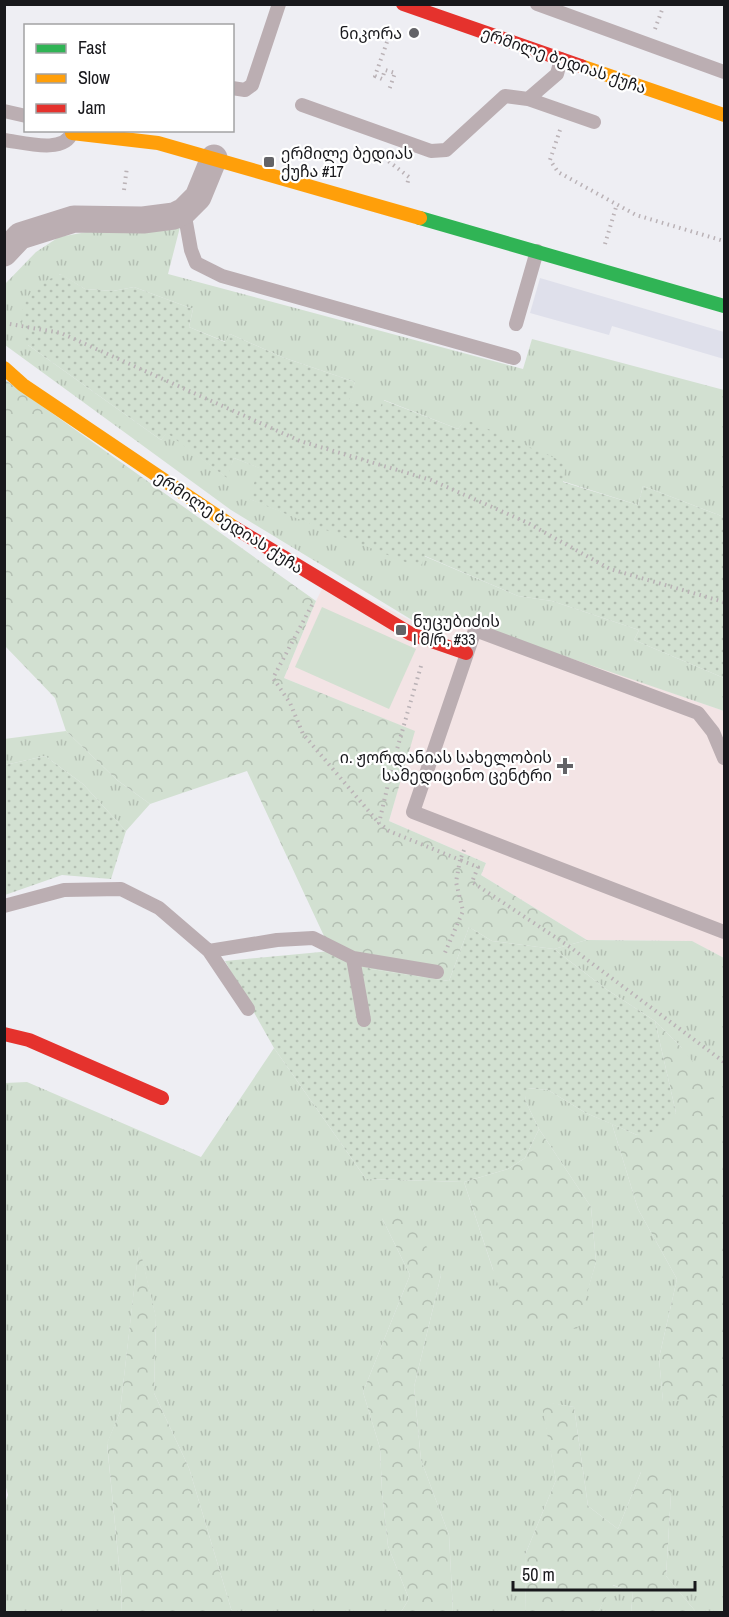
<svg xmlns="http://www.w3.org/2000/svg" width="729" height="1617" font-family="'Archivo Narrow','Noto Sans Georgian',sans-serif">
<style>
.built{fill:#dfe0eb}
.medical{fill:#f3e4e5}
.grass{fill:url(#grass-tufts)}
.forest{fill:url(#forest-crowns)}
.garden{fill:url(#garden-dots)}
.pitch{fill:#d2e0d1}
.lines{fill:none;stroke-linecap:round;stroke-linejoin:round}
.path{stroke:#bab2b6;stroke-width:4;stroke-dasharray:1.5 4.5;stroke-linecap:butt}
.lane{stroke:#bbaeb2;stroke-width:14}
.street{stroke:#bbaeb2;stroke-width:27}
.fast{stroke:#30b455;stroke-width:14}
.slow{stroke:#ff9f0a;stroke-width:14}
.jam{stroke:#e5322d;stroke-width:14}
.poi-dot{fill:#636367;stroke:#fff;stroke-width:2}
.labels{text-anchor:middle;stroke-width:4.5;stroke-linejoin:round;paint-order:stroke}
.poi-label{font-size:16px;fill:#18181c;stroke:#fff;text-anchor:end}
.street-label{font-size:16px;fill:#18181c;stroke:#fff}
</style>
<defs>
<pattern id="grass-tufts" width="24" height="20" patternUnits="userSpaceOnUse" patternTransform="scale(1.5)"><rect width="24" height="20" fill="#d2e0d1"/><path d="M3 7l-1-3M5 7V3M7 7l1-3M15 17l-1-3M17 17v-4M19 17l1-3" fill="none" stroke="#b4bfb3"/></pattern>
<pattern id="forest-crowns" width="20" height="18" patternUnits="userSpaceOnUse" patternTransform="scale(1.5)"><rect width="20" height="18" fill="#d2e0d1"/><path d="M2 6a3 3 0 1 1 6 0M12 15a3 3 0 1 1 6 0" fill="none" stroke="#b4bfb3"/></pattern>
<pattern id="garden-dots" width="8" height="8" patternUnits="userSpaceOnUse" patternTransform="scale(1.5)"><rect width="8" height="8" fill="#d2e0d1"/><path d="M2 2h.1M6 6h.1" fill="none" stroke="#b4bfb3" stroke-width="1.8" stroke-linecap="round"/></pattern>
</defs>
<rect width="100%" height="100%" fill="#eeeef3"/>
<!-- built -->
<path class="built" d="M540,278L724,332V359L612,326L609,335L530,313Z"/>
<!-- medical -->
<path class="medical" d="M328,577L440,636L448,615L724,711V958L691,941L587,940L481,875L486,863L389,821L414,731L284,678L316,601Z"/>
<!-- grass -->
<path class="grass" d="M180,227L168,274L523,369L532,339L724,390V517L643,486L638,505L562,481L465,420L458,429L384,400L379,412L348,401L355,382L282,357L230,334L226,342L189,327L193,309L134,287L113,291L85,289L60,274L28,345L161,440L167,432L226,477L234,458L260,468L250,499L420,567L424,556L518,596L552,601L639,630L634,640L724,678V711L448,616L440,637L231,510L5,345V284L36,252L59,237L98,230Z
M66,731L117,780L150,804L126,831L83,784L45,756L5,765L4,739Z
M587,940L692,941L724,958V1133L681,1047L655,1021L606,989L554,949Z
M274,1048L366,1179L464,1182L493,1270L576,1329L596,1262L591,1207L539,1129L525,1100L527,1088L548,1090L586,1113L612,1124L638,1209L677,1279L659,1358L663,1401L721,1396L724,1400V1612H696L666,1576L671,1494L641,1472L618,1529L588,1506L574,1407L542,1402L556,1480L525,1555L526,1612H453L449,1535L421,1460L414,1387L441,1275L382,1218L410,1275L363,1392L380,1448L382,1491L388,1546L409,1599L401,1612H232L189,1468L154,1393L156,1318L139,1247L120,1412L107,1444L122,1595L121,1612H5L4,1506L8,1495L4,1480L5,1083L27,1082L201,1157Z
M612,1585L633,1592L631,1612H598Z"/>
<!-- forest -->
<path class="forest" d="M4,379L316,601L284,678L415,731L389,821L486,863L481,875L587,940L554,949L492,941L469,927L449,981L371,969L331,951L247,771L150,804L117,780L66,731L55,698L5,646Z
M655,1021L681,1047L710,1084L724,1133V1400L721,1397L663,1402L659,1358L677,1279L638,1209L612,1124L637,1135L676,1113Z
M539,1129L591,1207L596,1262L577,1329L510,1321L464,1182L508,1169L525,1158Z
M382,1218H412L441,1275L414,1387L421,1460L449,1535L453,1612H401L409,1599L388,1546L382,1491L380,1448L363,1392L410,1275Z
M139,1245L156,1317L154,1393L189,1468L232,1612H121L122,1595L107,1443L120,1412Z
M541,1401L574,1407L588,1506L618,1529L641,1472L681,1468L671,1494L666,1576L696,1612H631L633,1592L613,1585L598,1612H526L525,1555L556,1480Z"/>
<!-- garden -->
<path class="garden" d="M61,274L85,289L113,291L134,287L193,309L189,327L225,342L230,334L282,357L355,382L349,401L379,411L383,400L458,429L465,419L566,463L563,482L638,505L643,486L724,517V678L634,640L639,630L552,601L518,596L425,556L420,568L249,499L259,468L234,458L227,478L167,433L161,440L28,345C18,326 19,304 35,288C41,282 53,278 61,274Z
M45,756L83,784L126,831L111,879L62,875L5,895V765Z
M469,927L492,941L554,949L606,989L655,1021L676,1113L661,1130L637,1135L586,1113L548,1090L528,1088L525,1100L539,1129L525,1158L508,1169L464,1182L366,1179L274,1048L225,961L331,951L371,969L449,981Z"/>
<!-- pitch -->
<path class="pitch" d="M322,607L416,649L389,709L295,667Z"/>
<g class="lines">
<!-- path -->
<path class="path" d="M655,29L662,10
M387,42L375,76L382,79L385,70L395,73L389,90
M560,130L550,160L558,172L636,215L724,241
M379,154L409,177L407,185
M124,190L127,167
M605,244L617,204
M4,323L61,333L300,441L431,480L526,522L610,569L724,602
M312,605L273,678L290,703L303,734L378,822
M421,666L393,763L379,823L389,831L460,860L456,882L463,911L444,955
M464,850L460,860L478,867L472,882L570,947L724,1062"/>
<!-- lane -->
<path class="lane" d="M537,4L724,72
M232,88L245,90L252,85L279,4
M528,99L557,74L561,59
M302,105L431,151L446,150L505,96L528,99L594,122
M4,111L26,116
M4,140C22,142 65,155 72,132
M184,211L191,250L196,263L222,276L514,358
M516,324L537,251
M724,758L713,732L698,713L475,630L413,812L724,932
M4,906L64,890L121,889L159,908L209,951L248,1009
M209,951L277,940L313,938L353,958L437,972
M353,958L364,1020"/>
<!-- street -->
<path class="street" d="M4,253L20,236L74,219L143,220L174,216L184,211L198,197L214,158"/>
<!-- fast -->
<path class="fast" d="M420,218L724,306"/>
<!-- slow -->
<path class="slow" d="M581,66L724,115
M72,133L158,143L420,218
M4,368L23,385L235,528"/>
<!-- jam -->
<path class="jam" d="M403,4L581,66
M235,528L411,634L466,653
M4,1034L29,1040L162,1098"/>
</g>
<!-- markers -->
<g class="poi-dot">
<circle cx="414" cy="33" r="6"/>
<rect x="263" y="156" width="12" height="12" rx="3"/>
<rect x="395" y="624" width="12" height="12" rx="3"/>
<path d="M562 757h6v6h6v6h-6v6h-6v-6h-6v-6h6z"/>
</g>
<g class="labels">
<!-- poi labels -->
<g class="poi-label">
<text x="402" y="39">ნიკორა</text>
<text x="281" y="159" text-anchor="start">ერმილე ბედიას<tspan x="281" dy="18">ქუჩა #17</tspan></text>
<text x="413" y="627" text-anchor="start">ნუცუბიძის<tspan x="413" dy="18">I მ/რ, #33</tspan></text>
<text x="552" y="763">ი. ჟორდანიას სახელობის<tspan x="552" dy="18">სამედიცინო ცენტრი</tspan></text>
</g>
<!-- street labels -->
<g class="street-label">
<text transform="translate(564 60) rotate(19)" y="6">ერმილე ბედიას ქუჩა</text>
<text transform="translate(229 522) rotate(33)" y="6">ერმილე ბედიას ქუჩა</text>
</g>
</g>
<!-- border -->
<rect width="729" height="1617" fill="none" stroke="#18181c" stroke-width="12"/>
<!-- legend -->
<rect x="24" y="24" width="210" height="108" fill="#ffffff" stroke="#a3a3a4" stroke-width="1.5"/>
<rect x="36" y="44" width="30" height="9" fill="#30b455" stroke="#a3a3a4" stroke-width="1.5"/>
<text x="78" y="54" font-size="18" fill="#18181c">Fast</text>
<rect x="36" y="74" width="30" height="9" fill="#ff9f0a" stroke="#a3a3a4" stroke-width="1.5"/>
<text x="78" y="84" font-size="18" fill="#18181c">Slow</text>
<rect x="36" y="104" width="30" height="9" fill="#e5322d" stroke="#a3a3a4" stroke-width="1.5"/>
<text x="78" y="114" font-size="18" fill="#18181c">Jam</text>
<!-- scale -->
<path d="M513 1581v9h182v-9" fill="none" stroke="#18181c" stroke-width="3"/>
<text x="522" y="1581" font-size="18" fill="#18181c" stroke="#ffffff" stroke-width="4.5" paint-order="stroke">50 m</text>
</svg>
